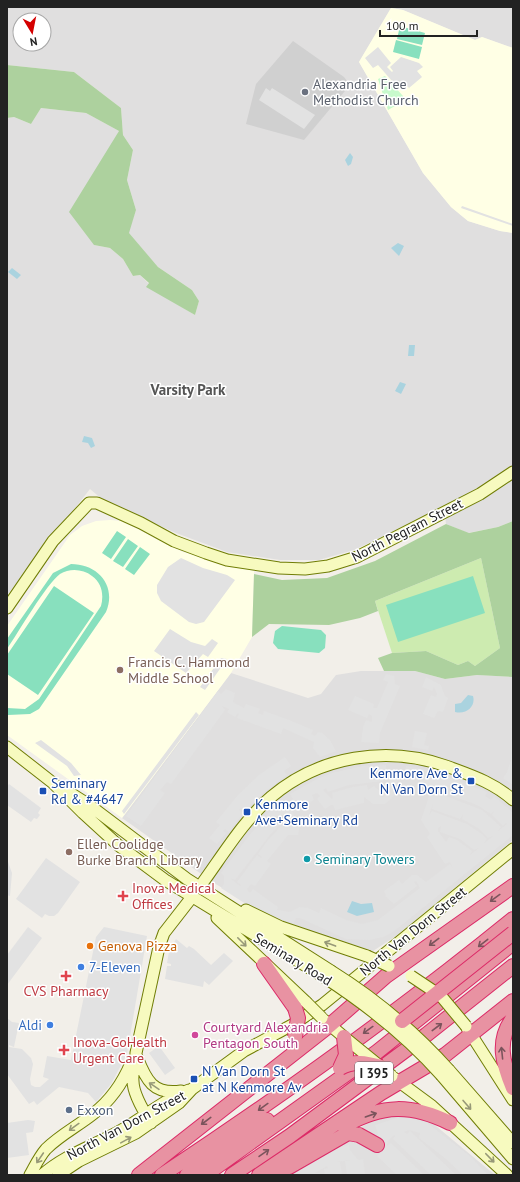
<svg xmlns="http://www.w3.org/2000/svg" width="520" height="1182" font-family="'PT Sans',sans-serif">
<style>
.residential{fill:#e0dfdf;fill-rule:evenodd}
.education{fill:#ffffe5}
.religious{fill:#d0d0d0}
.grass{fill:#cdebb0}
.forest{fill:#add19e}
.park{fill:#c8facc}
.pitch{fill:#88e0be}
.parking{fill:#e2e2e2;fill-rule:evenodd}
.water{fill:#aad3df}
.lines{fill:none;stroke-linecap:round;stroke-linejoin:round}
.secondary-casing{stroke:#707d05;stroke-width:13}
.highway-casing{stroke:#dc2a67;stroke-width:16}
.secondary{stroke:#f7fabf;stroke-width:11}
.highway{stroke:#e892a2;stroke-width:14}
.secondary-bridge-casing{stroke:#707d05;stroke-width:13;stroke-linecap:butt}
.highway-bridge-casing{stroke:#dc2a67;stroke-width:16;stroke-linecap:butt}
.secondary-bridge{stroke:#f7fabf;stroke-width:11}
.highway-bridge{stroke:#e892a2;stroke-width:14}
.oneway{stroke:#7b545c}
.oneway2{stroke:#979978}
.worship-dot{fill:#6b7280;stroke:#fff;stroke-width:1.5}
.education-dot{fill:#8d6e63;stroke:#fff;stroke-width:1.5}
.transit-dot{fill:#1a4fb4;stroke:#fff;stroke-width:1.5}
.culture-dot{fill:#0f9aa8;stroke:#fff;stroke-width:1.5}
.health-dot{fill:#e0444e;stroke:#fff;stroke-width:1.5}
.food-dot{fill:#e8710a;stroke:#fff;stroke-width:1.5}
.shop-dot{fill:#3f7fe0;stroke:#fff;stroke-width:1.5}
.hotel-dot{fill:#d1479c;stroke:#fff;stroke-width:1.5}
.service-dot{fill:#5c6f8a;stroke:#fff;stroke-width:1.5}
.labels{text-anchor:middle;stroke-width:3;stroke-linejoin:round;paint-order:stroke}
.shield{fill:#fff;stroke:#646464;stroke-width:1}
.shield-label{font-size:13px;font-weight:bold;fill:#222}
.worship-label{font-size:14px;fill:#5b616d;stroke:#fff;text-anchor:start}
.street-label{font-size:14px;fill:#222;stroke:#fff}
.education-label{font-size:14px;fill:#785e54;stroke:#fff;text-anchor:start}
.transit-label{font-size:14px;fill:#164399;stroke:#fff;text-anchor:start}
.culture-label{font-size:14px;fill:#0d838f;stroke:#fff;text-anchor:start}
.health-label{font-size:14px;fill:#be3a42;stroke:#fff;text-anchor:start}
.food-label{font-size:14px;fill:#c56008;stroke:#fff;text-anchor:start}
.shop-label{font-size:14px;fill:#366cbe;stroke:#fff;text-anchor:start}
.hotel-label{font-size:14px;fill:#b23c85;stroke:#fff;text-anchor:start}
.service-label{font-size:14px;fill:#4e5e75;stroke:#fff;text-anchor:start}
.neighbourhood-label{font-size:15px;font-weight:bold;fill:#555;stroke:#fff}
</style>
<rect width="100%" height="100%" fill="#f2efe9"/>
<!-- residential -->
<path class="residential" d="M7,7H513V48L482,37L475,40L403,10L391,8L359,62L423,173L451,207L468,221L500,231L513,233V521L498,527L468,533L446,524L444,506L413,522L354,550L319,560H280L227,552L176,533L103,500L90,489L7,595V118L14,117L31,124L41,108L86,113L119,131L94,245L110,248L123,259L133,276L140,275L149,284L147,286L195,315L199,301L192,290L158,267L128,233L136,210L127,180L133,150L123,135L121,108L74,72L7,65ZM20,20H44V44H20Z
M361,671H415L445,679L477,675L513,677V840L396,936L373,951L308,930L256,908L214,883L122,818L231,673L308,698L321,694L336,675Z
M392,1114L430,1121L495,1175H283L373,1120Z"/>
<!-- education -->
<path class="education" d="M391,8L403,10L475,40L482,37L513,48V233L500,231L468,221L451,207L423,173L359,62Z
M110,520L122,521L183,552L254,571L252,637L231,673L122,818L7,735V626L70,535L82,526L96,521Z"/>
<!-- religious -->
<path class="religious" d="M293,41L344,77L350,85L304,140L246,124L256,84Z"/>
<!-- grass -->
<path class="grass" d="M481,558L500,648L475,666L468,661L458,665L426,651L392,653L375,601Z"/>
<!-- forest -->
<path class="forest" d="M7,65L74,72L121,108L123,135L133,150L127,180L136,210L129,233L158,267L192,290L199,301L195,315L146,287L149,283L140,275L133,276L123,259L110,248L94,245L69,212L119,131L86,113L41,108L31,124L14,117L7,118Z
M513,521V677L477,675L445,679L415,671H384L378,658L392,653L426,651L458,665L468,661L475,666L500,648L481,558L375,601L378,611L360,618L329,625L269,624L252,637L254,574L282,580L327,578L375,561L446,524L469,533L498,527Z"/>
<!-- park -->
<path class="park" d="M385,76L403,96L402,102L388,110L378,79Z"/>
<!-- pitch -->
<path class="pitch" d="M400,26L425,33L422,45L397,39Z
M396,40L422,47L419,59L393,52Z
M117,531L126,537L111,559L102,553Z
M128,539L138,546L123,567L113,561Z
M140,547L150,554L134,575L125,569Z
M71,564C98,564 117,586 106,612L39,709L30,714L8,715L7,708L25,709L39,699L101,606C104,595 102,583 92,576C83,569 70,568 60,574C47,583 18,633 7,649V639L53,573Z
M473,576L485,613L398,642L386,605Z
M54,586L94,613L38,695L7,674V655Z
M282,626L321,630L326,635L325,648L319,653L278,649L273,643L275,631Z"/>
<!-- parking -->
<path class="parking" d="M378,47L391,63L387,67L392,72L393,71L390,67L401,57L419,63L423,67L417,71L422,77L409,88L405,84L399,89L378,65L373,68L365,58Z
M266,88L270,91L272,88L315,115L304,129L259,100Z
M462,206L513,224V226L461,208Z
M181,558L203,568L227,575L235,580L204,622L196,624L189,622L161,601L157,593V585L168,567Z
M170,629L191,642L205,646L212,639L218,643L208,657L203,654L186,673L154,651Z
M221,658L227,659L205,690L200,687Z
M386,674L394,676L395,684L400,686L380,733L379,743L361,742L363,727L366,720L372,722V716L369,714L367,718L348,710L355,696L374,704L373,708H377L388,682L383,680Z
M426,677L441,685L445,696L448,698L443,712L438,711L434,718L423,714L431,695L436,697L437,694L434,687L432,691L422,687Z
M513,680V785L503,778L507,772L511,760Z
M226,689L235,693L233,702L238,705L244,708L246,704L260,709L258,713L263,715L264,711L289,720L313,730L311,734L315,736L318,732L322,733L330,740L336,751L320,757L313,748L314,742L283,728L281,734L237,718L239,714L238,713L235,717L227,712L229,709L222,706L225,710L171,784L167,782L160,790L165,793L141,826L126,816L218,691L221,694Z
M196,712L199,715L124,814L122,811Z
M415,731L427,733L424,745L429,746L428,750L412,747Z
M41,740L71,763L81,775L74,776L67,766L35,743Z
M285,757L291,766L284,771L287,775L260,796L245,811L241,808L239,810L243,813L229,832L225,829L223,831L226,833L217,844L209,838L220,825L216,822L238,795L259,775Z
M386,765V769L405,771L406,766L429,770L487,792L485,796L491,800L494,796L513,813V835L393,932L383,937L369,940L346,939L300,918H296L293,925L249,906L221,888L224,884V876L221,873L248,837L273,808L277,812L293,799L290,794L317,779L332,773L363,766ZM383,777L390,778L389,789L384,797H381L383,794L374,786L368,790L367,785L353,787L332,793L333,798L332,799L323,790L326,788L328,792L349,785L383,781ZM399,777L420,780L419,785L430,789L432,784L433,785L421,820L430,834L427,837L445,864L450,862L453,868L450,864L426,882L417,875H412L402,884L399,880L384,891L386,895L385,896L394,904L417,886L414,882L416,881L420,888L378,920L362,924L346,920L321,908L319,913L308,908L300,907L290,912L277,910L278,907L253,889L250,893L248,891L247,889L251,884L255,886L271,864L267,861L288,835H298L301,819L296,820L291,808L294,812L314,800L312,795L317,793L320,796L317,799L325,809L331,805H333L335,810L364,803V797L373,804H385L396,794L397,779ZM439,787L438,791L477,805L491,814L494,811L492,815L503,826L506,823L507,824L498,831L501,827L482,810L438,793L436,797ZM433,804L432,809L460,819L463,814L462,819L478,828L488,838L493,836L483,844L487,839L482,834L467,824L432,811L429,815ZM284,814L287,818L289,824L286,821L268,840L258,854L262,857L261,858L257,855L237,882L241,885L240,886L230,878L235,880L270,835L284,820L281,816ZM441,826L440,832L460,839L474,850L479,848L470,855L472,851L457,840L449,837L446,842L438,831V828Z
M9,784L41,808L38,813L40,815L37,819L34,818L31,822L7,805V787Z
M46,858L80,882L58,913L54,916H49L45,914L42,918L16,899Z
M7,859L12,873L10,896L7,895Z
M28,927L42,938L7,985V955Z
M104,927L147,936L127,1054L111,1084L96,1102L88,1093L59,1087L37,1105L34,1101L29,1104L7,1074V1018L12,1022L19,1023L14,1047L9,1045V1047L22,1049L31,1058L33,1064L30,1079L31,1085L35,1087H40L49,1079L43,1077L47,1056L71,1060L96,937Z
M176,939L187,948L189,946L194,949L211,965L224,953L233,961L209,985L204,981L203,987L165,979L167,966H171V964L167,963L169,952Z
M159,1046L175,1068L165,1075L149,1053Z
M403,1116L415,1117L426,1122L471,1157L488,1175H463L446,1159L419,1138L420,1133L409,1130L404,1132L407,1134L410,1131L456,1175H431L393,1139L395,1136L394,1135L388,1141L387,1146L391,1143L424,1175H397L377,1156L381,1152L378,1133L375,1125Z
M28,1120L35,1121L33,1132L26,1133L29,1155L7,1158V1123Z
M349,1145L350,1150L358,1160L363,1159L365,1175H347L345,1161L350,1160L336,1162H340L342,1175H325L324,1169L328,1168L327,1166L315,1173H320V1175H288L331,1150Z"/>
<!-- water -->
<path class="water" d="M350,153L353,157L351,164L348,166L345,160Z
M398,243L404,246L399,256L391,248Z
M12,268L21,275L17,279L8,272Z
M409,345H415L414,356H408Z
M400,382L406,384L401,394L395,391Z
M84,436L92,438L95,446L91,448L88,443L82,442Z
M468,695L473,696C476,706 467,715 455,712V704L461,703Z
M352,901L361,904L372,903L374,912L357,916L347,912Z"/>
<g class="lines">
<!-- secondary casing -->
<g class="secondary-casing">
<path id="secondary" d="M89,503H97L141,523L174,541L206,553L227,560L279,568L305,569L328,566L357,557L480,494L513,472
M7,608L53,541L89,503
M7,747L53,783L83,813L118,845L165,880L324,977
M67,791L89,805L187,879L331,971
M201,885C223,855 243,821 271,797C319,756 387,745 446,766C470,775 493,782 513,800
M246,910L281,927L367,956
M217,918L306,1002
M324,1020L344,1037
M467,1028L513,1100
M137,1057C146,1080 153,1095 181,1091
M449,1070L513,1143
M442,1076L513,1159
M394,1078L432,1106L507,1175
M151,1123C144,1112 133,1094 133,1081C132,1072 136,1062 136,1053L159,947L164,933L192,897
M30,1175C35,1166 39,1157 46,1149C60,1135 78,1126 93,1114C110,1101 123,1082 131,1063
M42,1175C67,1153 97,1145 125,1128C147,1115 165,1099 189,1090
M58,1175L79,1161L136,1133L179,1103L192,1089L244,1051L292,1025L322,1005L513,849"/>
</g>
<!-- highway casing -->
<g class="highway-casing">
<path id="highway" d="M264,964L295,1008
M513,1018C496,1041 503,1064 513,1088
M344,1126C383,1104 411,1104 450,1123
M269,1172L289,1167L348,1133L359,1135L377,1145
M139,1175L330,1025L386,976L513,886
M162,1175C283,1095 401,1010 513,919
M187,1175L267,1120
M205,1175L377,1052L513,943
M232,1175L290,1136L426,1035L513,966
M259,1175L381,1093L445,1055L513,1001"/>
</g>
<!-- secondary -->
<use href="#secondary" class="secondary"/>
<!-- highway -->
<use href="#highway" class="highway"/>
<!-- secondary-bridge casing -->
<g class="secondary-bridge-casing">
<path id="secondary-bridge" d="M367,956L389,966
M331,971C376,999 414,1031 449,1070
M411,976L441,996L466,1026
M324,977C367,1005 407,1036 442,1076
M306,1002L322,1018
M344,1037L392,1076"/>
</g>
<!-- highway-bridge casing -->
<g class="highway-bridge-casing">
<path id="highway-bridge" d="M295,1008L298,1018L295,1037
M402,1021L513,933
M340,1068C354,1060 366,1063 381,1067
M340,1068L346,1055L344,1037"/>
</g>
<!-- secondary-bridge -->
<use href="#secondary-bridge" class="secondary-bridge"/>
<!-- highway-bridge -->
<use href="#highway-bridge" class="highway-bridge"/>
</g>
<!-- one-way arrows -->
<defs><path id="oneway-shaft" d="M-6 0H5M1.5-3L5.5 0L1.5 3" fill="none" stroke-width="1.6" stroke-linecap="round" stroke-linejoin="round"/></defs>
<g class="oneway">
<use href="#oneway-shaft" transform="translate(495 898) rotate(144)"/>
<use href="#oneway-shaft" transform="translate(434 942) rotate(143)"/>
<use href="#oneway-shaft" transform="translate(483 943) rotate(142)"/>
<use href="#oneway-shaft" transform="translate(437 1027) rotate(-37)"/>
<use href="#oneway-shaft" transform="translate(368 1030) rotate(144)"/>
<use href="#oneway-shaft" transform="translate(502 1053) rotate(-96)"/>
<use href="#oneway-shaft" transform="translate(263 1107) rotate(144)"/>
<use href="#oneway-shaft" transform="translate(371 1115) rotate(-19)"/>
<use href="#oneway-shaft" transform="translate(206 1121) rotate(143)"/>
<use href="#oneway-shaft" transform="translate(264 1153) rotate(-35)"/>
</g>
<g class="oneway2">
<use href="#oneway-shaft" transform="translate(242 942) rotate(45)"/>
<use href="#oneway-shaft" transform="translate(330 944) rotate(-160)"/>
<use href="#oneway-shaft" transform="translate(154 1086) rotate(-146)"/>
<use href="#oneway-shaft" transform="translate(467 1105) rotate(49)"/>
<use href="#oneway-shaft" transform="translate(74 1127) rotate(144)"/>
<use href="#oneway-shaft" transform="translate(126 1140) rotate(-29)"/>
<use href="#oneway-shaft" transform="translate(40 1158) rotate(124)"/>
<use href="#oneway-shaft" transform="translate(490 1158) rotate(46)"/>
</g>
<!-- markers -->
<circle class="worship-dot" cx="305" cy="92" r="4"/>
<g class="education-dot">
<circle cx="120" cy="670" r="4"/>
<circle cx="69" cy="852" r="4"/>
</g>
<g class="transit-dot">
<rect x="467" y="777" width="8" height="8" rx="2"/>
<rect x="39" y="787" width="8" height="8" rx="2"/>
<rect x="243" y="808" width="8" height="8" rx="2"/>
<rect x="190" y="1075" width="8" height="8" rx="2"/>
</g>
<circle class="culture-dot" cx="307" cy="859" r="4"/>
<g class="health-dot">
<path d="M121 890h4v4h4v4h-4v4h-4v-4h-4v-4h4z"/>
<path d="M64 970h4v4h4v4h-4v4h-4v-4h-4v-4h4z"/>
<path d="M62 1044h4v4h4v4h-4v4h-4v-4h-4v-4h4z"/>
</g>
<circle class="food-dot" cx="90" cy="946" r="4"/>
<g class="shop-dot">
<circle cx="81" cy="967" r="4"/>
<circle cx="50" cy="1025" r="4"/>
</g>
<circle class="hotel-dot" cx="195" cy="1035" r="4"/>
<circle class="service-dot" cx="69" cy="1110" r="4"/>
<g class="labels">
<!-- shield labels -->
<rect class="shield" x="355" y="1062" width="38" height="22" rx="3"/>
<g class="shield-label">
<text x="374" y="1078">I 395</text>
</g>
<!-- worship labels -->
<g class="worship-label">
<text x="313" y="89">Alexandria Free<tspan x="313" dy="16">Methodist Church</tspan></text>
</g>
<!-- street labels -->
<g class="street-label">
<text transform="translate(407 530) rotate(-27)" y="5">North Pegram Street</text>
<text transform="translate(413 931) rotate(-39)" y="5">North Van Dorn Street</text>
<text transform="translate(293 959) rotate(31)" y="5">Seminary Road</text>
<text transform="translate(126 1125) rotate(-28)" y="5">North Van Dorn Street</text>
</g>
<!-- education labels -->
<g class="education-label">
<text x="128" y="667">Francis C. Hammond<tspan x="128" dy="16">Middle School</tspan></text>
<text x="77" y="849">Ellen Coolidge<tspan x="77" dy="16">Burke Branch Library</tspan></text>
</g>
<!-- transit labels -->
<g class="transit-label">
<text x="463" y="778" text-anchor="end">Kenmore Ave &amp;<tspan x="463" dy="16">N Van Dorn St</tspan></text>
<text x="51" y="788">Seminary<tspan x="51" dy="16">Rd &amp; #4647</tspan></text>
<text x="255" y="809">Kenmore<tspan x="255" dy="16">Ave+Seminary Rd</tspan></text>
<text x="202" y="1076">N Van Dorn St<tspan x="202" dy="16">at N Kenmore Av</tspan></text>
</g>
<!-- culture labels -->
<g class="culture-label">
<text x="315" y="864">Seminary Towers</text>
</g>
<!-- health labels -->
<g class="health-label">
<text x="132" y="893">Inova Medical<tspan x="132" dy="16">Offices</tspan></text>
<text x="66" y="996" text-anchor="middle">CVS Pharmacy</text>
<text x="73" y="1047">Inova-GoHealth<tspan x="73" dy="16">Urgent Care</tspan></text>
</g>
<!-- food labels -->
<g class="food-label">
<text x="98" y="951">Genova Pizza</text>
</g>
<!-- shop labels -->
<g class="shop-label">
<text x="89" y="972">7-Eleven</text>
<text x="42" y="1030" text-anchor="end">Aldi</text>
</g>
<!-- hotel labels -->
<g class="hotel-label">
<text x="203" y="1032">Courtyard Alexandria<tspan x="203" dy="16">Pentagon South</tspan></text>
</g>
<!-- service labels -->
<g class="service-label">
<text x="77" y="1115">Exxon</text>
</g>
<!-- neighbourhood labels -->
<g class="neighbourhood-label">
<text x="188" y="395">Varsity Park</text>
</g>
</g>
<!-- border -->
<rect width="520" height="1182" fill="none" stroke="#222222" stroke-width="16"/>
<!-- north arrow -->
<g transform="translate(32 32) rotate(170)"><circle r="19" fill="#ffffff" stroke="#a7a7a7"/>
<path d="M0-3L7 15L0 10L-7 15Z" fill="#d40000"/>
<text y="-6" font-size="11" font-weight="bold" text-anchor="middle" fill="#222222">N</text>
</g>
<!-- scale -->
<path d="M380 30v6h97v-6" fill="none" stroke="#222222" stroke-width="2"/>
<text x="386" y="30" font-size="12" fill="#222222" stroke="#ffffff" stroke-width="3" paint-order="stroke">100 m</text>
</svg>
